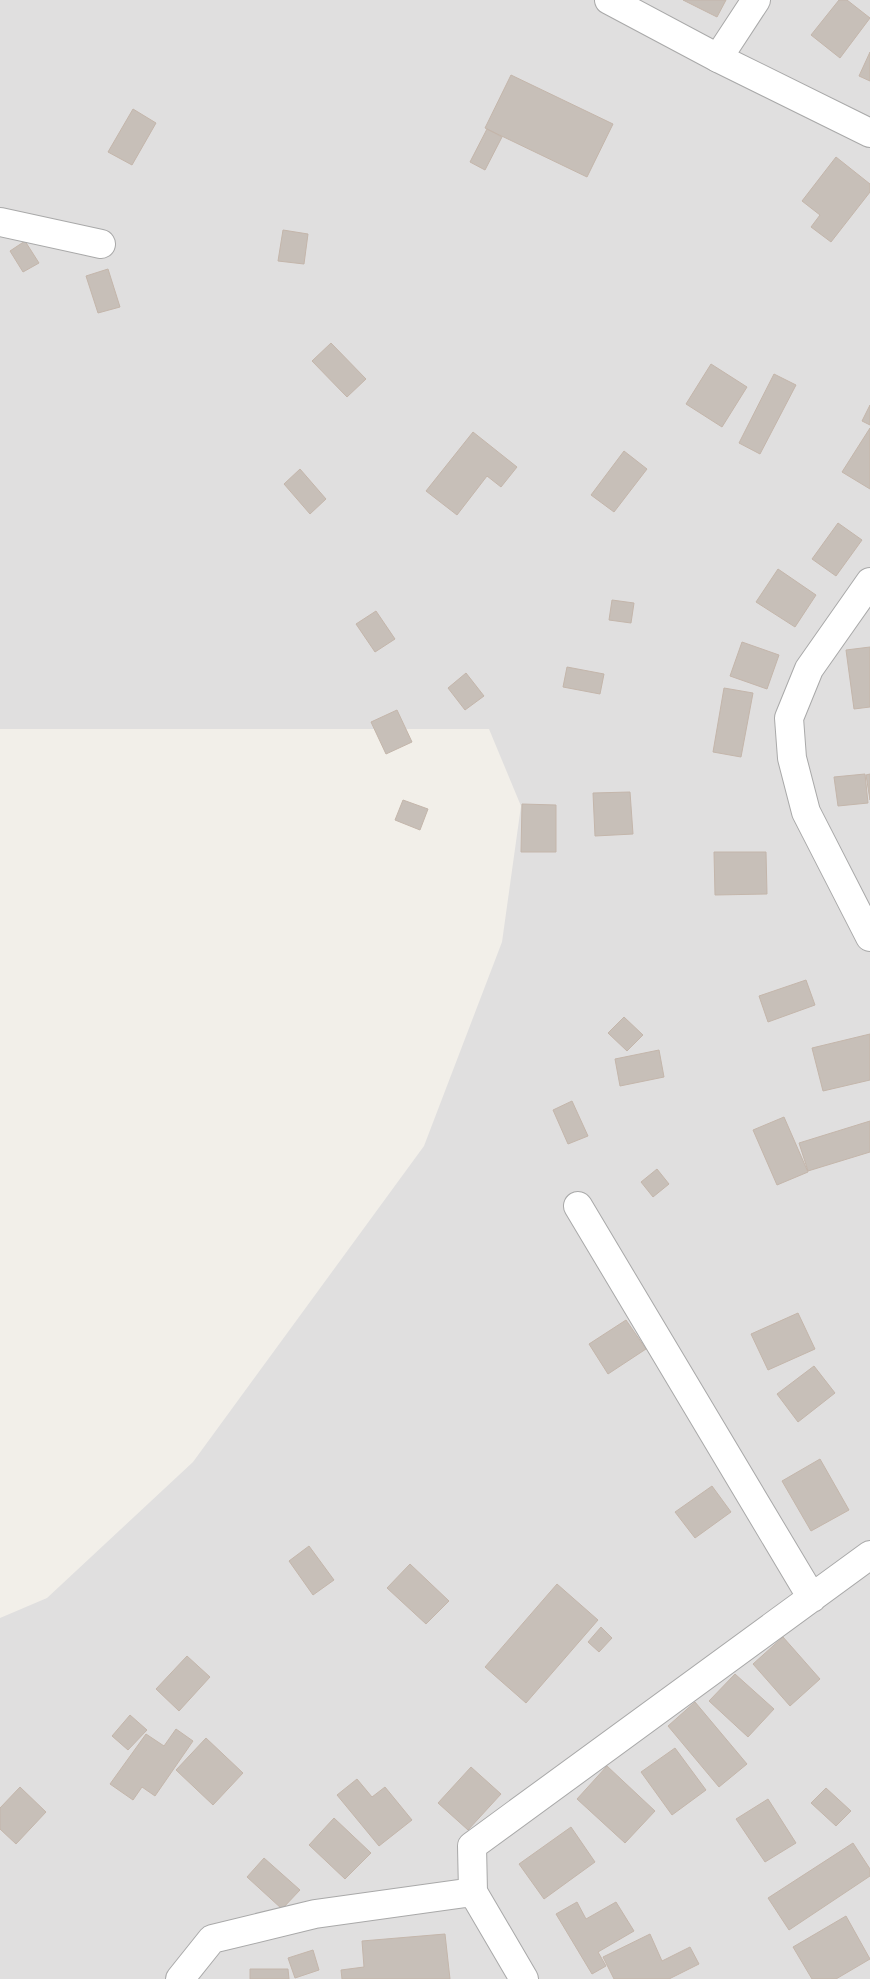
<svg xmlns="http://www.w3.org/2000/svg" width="870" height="1979" font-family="Karla,sans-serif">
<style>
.residential{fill:#e0dfdf}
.building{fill:#c7bfb8;stroke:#c4b6ab}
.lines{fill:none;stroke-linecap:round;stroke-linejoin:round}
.minor-casing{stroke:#a9a9a9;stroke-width:30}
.tertiary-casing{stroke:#a9a9a9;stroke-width:30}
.minor{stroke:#fff;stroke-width:28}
.tertiary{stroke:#fff;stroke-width:28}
</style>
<rect width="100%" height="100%" fill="#f2efe9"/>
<!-- residential -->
<path class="residential" d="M0,0H870V1979H0V1618L47,1598L193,1462L424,1146L502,942L521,806L489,729H0Z"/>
<!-- building -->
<path class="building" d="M683,0H726L717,17Z
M839,0H847L870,18L840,58L811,35Z
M870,52V81L859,76Z
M511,75L613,124L587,177L485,128Z
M133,109L156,123L132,165L108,152Z
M487,129L502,137L485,170L470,162Z
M836,157L870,184V192L831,242L811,227L820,215L802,201Z
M283,230L308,234L304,264L278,261Z
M25,241L39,263L23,272L10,251Z
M108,269L120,307L98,313L86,276Z
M331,343L366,379L347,397L312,361Z
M711,364L747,387L722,427L686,404Z
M774,374L796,385L760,454L739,443Z
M870,405V425L862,421Z
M870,428V489L842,472Z
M473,432L517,467L501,487L487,476L457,515L426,491Z
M624,451L647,469L614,512L591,495Z
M300,469L326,499L310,514L284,484Z
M838,523L862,540L836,576L812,559Z
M778,569L816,595L795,627L756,602Z
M612,600L634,603L631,623L609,620Z
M376,611L395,639L375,652L356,624Z
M742,642L779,655L767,689L730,676Z
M870,647V707L854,709L846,650Z
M567,667L604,674L600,694L563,687Z
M466,673L484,696L465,710L448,688Z
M724,688L753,693L741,757L713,752Z
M397,710L412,742L386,754L371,722Z
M865,774L868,803L838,806L834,777Z
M870,774V800L866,775Z
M630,792L633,834L595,836L593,793Z
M403,800L428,809L420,830L395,820Z
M522,804L556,805V852H521Z
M714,852H766L767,894L715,895Z
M806,980L815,1005L768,1022L759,996Z
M624,1017L643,1035L627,1051L608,1033Z
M870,1034V1080L823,1091L812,1048Z
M659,1050L664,1077L620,1086L615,1059Z
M572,1101L588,1136L568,1144L553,1110Z
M784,1117L808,1172L777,1185L753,1130Z
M870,1121V1152L808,1171L799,1143Z
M657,1169L669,1184L653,1197L641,1182Z
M798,1313L815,1349L768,1370L751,1334Z
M626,1320L646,1349L608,1374L589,1344Z
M814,1366L835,1393L798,1422L777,1394Z
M820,1459L849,1510L811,1531L782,1481Z
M712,1486L731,1512L695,1538L675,1512Z
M309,1546L334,1580L313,1595L289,1561Z
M410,1564L449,1601L426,1624L387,1588Z
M557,1584L598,1620L526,1703L485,1667Z
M601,1627L612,1638L599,1652L588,1642Z
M783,1637L820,1679L790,1706L753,1664Z
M187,1656L210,1677L179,1711L156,1689Z
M735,1674L774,1709L748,1737L709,1701Z
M695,1702L747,1764L719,1787L668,1726Z
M130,1715L147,1730L128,1750L112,1736Z
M176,1729L193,1741L155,1796L142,1787L133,1800L110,1784L146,1734L164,1746Z
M206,1738L243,1773L213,1805L176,1770Z
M675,1748L706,1790L672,1815L641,1772Z
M607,1766L655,1811L625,1843L577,1799Z
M471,1767L501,1794L468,1830L438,1803Z
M357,1779L372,1797L385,1787L412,1820L379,1846L337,1795Z
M20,1787L46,1812L16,1844L0,1829V1808Z
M826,1788L851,1811L836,1826L811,1803Z
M768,1799L796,1843L765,1862L736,1819Z
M334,1818L371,1853L345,1879L309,1845Z
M571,1827L595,1862L544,1899L519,1864Z
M853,1843L870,1869V1876L789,1930L768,1898Z
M264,1858L300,1890L282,1909L247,1877Z
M577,1902L586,1919L616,1902L634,1931L598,1952L606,1966L592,1974L556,1914Z
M846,1916L870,1959L836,1979H812L793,1947Z
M445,1934L450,1979H342L341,1970L364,1967L362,1941Z
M650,1934L662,1961L690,1947L699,1964L669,1979H614L603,1957Z
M313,1950L319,1970L295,1978L288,1958Z
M250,1969H288L289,1979H250Z"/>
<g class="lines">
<!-- minor casing -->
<g class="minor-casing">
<path id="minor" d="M718,58L756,0
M0,222L101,244
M870,582L809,669L789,718L792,758L806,812L870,937
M578,1206L812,1598
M473,1892L472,1846L870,1555
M180,1979L212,1939L315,1914L473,1892L524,1979"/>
</g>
<!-- tertiary casing -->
<g class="tertiary-casing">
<path id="tertiary" d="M609,0L718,58L870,133"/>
</g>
<!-- minor -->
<use href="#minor" class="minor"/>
<!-- tertiary -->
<use href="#tertiary" class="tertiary"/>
</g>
</svg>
